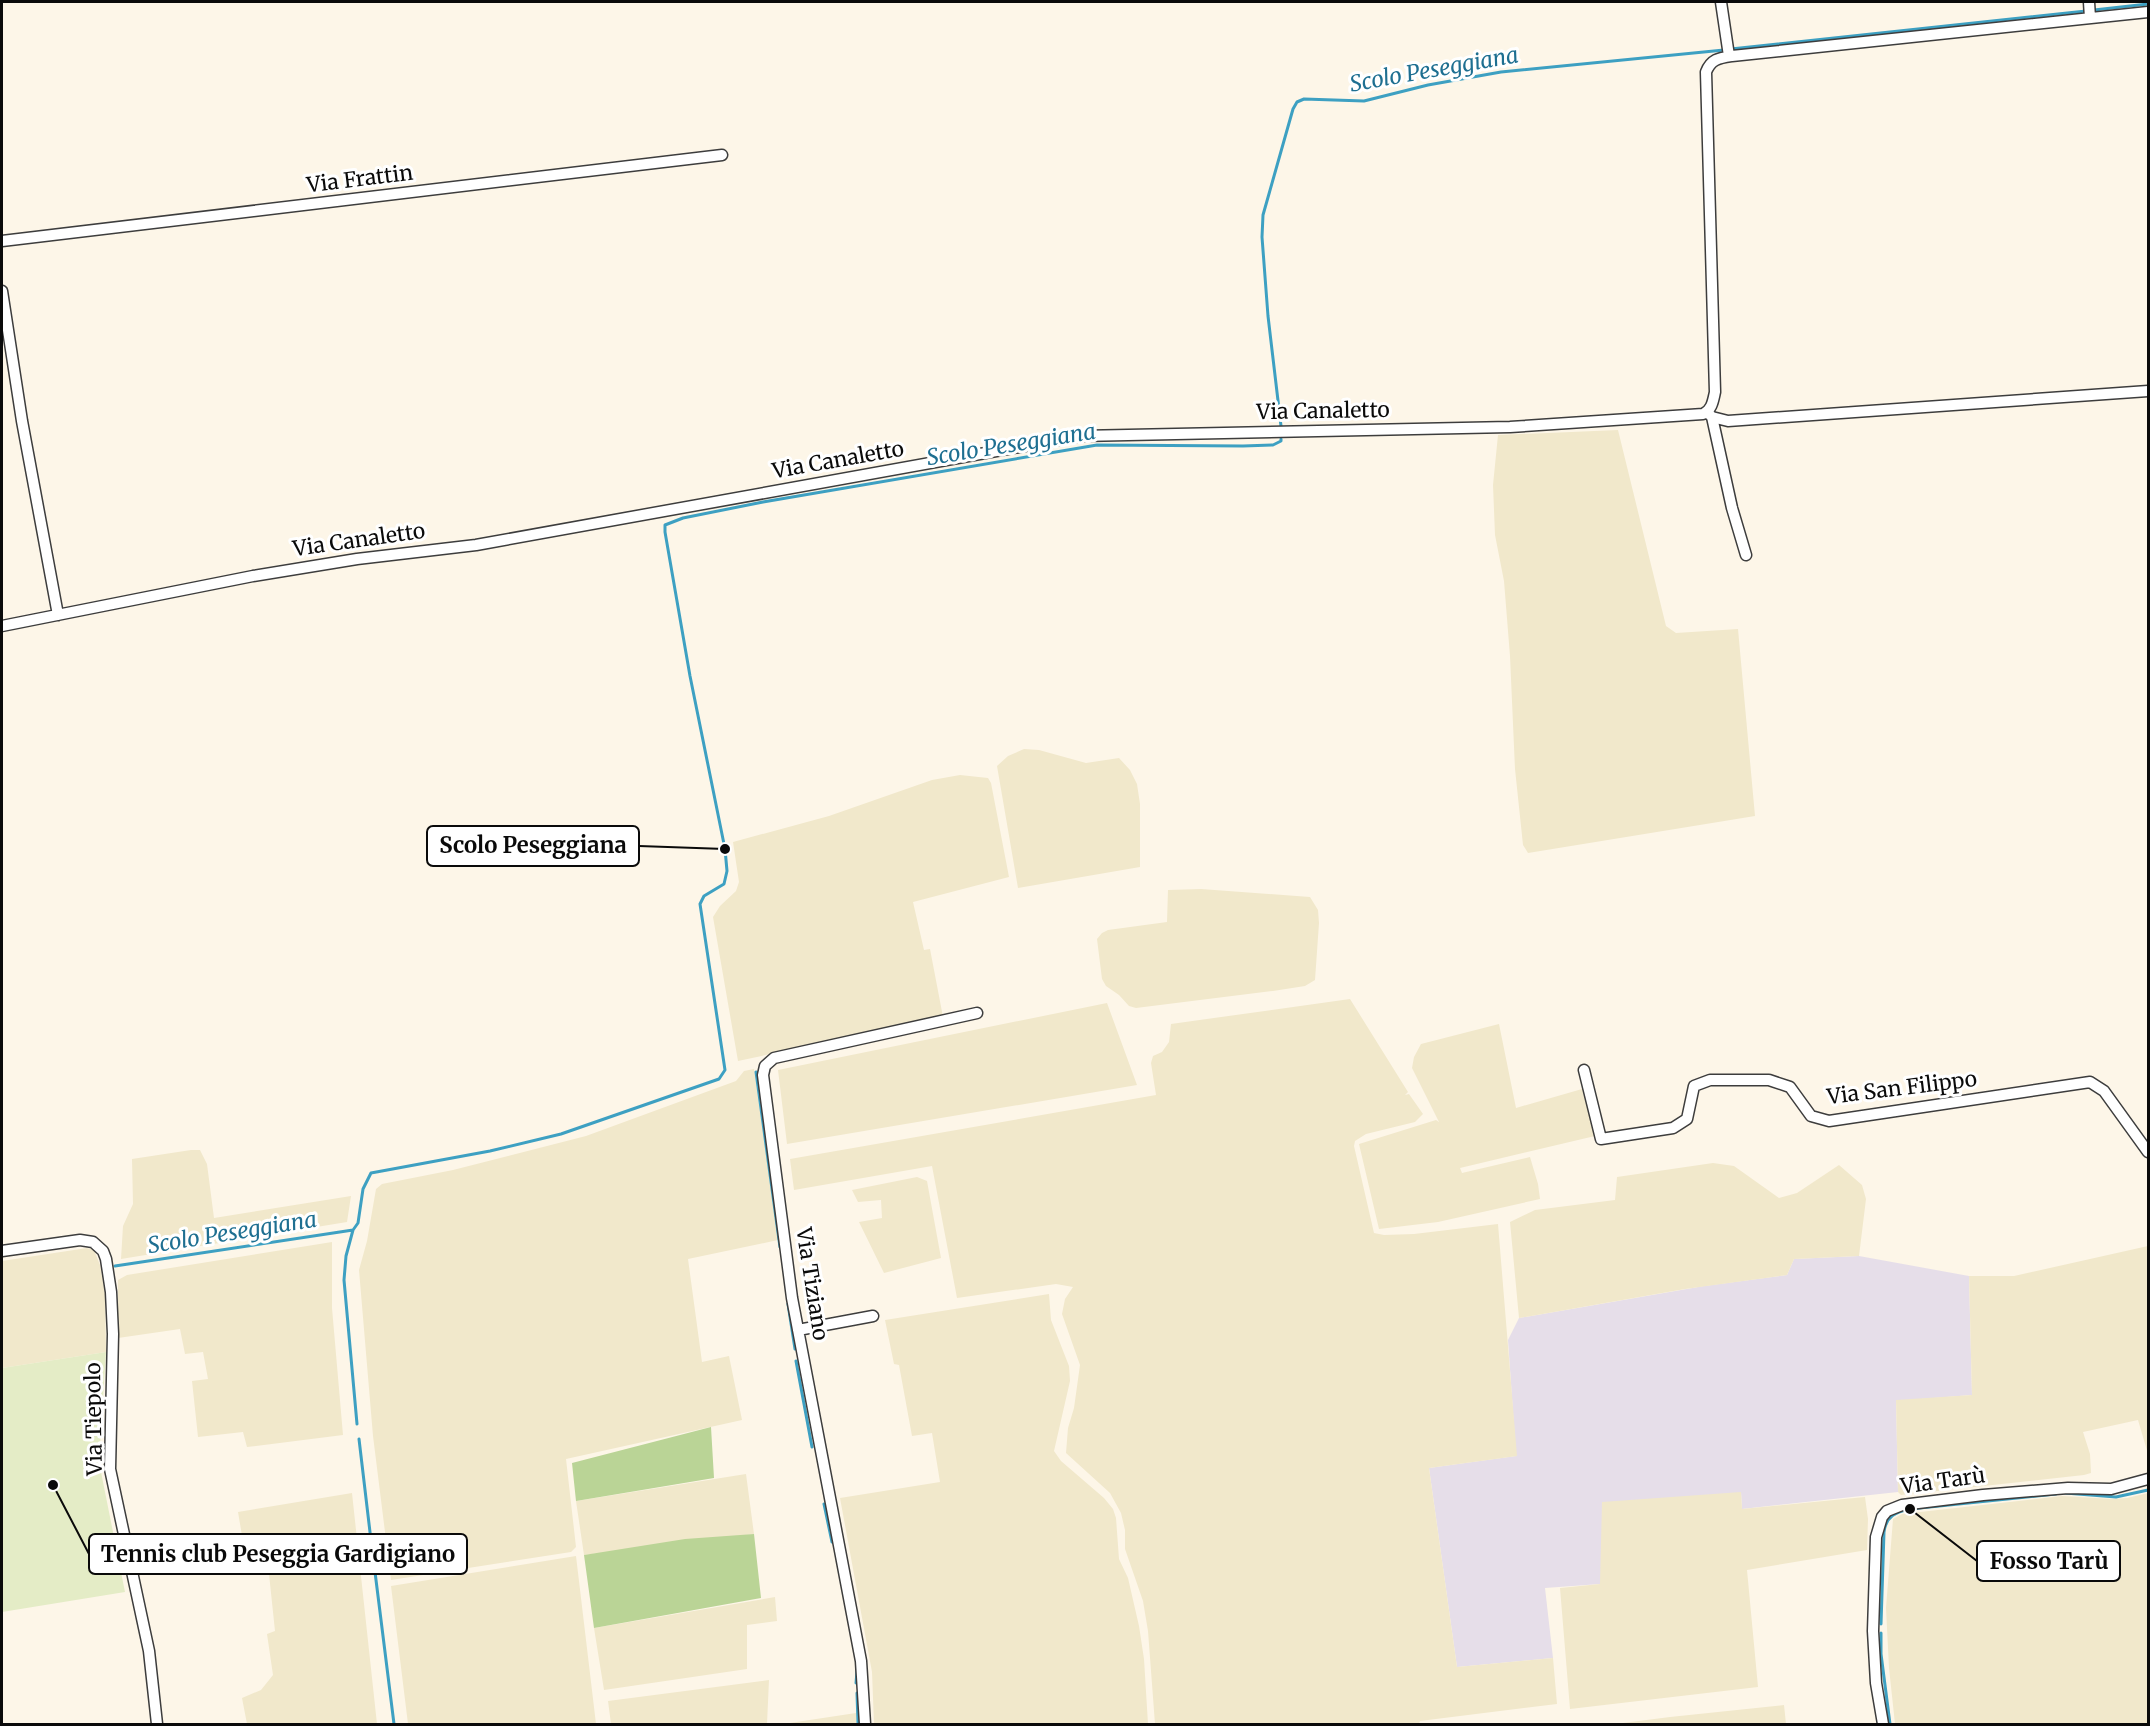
<svg xmlns="http://www.w3.org/2000/svg" width="2150" height="1726" font-family="Merriweather,serif">
<style>
.industrial{fill:#e6dee9}
.farmland{fill:#f1e8cb}
.forest{fill:#bad496}
.pitch{fill:#e4ecc6}
.lines{fill:none;stroke-linecap:round;stroke-linejoin:round}
.stream{stroke:#3da0c2;stroke-width:3}
.street-casing{stroke:#3d3d3d;stroke-width:13}
.street{stroke:#fff;stroke-width:10}
.labels{text-anchor:middle;stroke-width:6;stroke-linejoin:round;paint-order:stroke}
.street-label{font-size:21px;fill:#0a0a0a;stroke:#fff}
.water-label{font-size:22px;font-style:italic;fill:#1e6f91;stroke:#fff}
.leader{fill:none;stroke:#0a0a0a;stroke-width:2}
.callout-dot{fill:#0a0a0a;stroke:#fff;stroke-width:2}
.callout{fill:#fff;stroke:#0a0a0a;stroke-width:2}
.callout-label{font-size:22px;text-anchor:middle;font-weight:bold;fill:#0a0a0a}
</style>
<rect width="100%" height="100%" fill="#fdf6e8"/>
<!-- industrial -->
<path class="industrial" d="M1859,1256L1969,1276L1972,1395L1896,1401L1898,1492L1742,1509L1741,1492L1600,1584L1545,1588L1553,1658L1457,1667L1429,1468L1516,1456L1508,1340L1519,1318L1704,1286L1787,1275L1794,1259Z"/>
<!-- farmland -->
<path class="farmland" d="M1618,430L1666,626L1676,633L1738,629L1755,816L1528,853L1523,845L1515,769L1510,656L1504,581L1495,535L1493,485L1498,435Z
M1024,749L1039,750L1086,763L1119,758L1130,770L1137,784L1140,804V867L1018,888L997,766L1008,756Z
M960,775L988,778L991,783L1009,877L913,902L924,950L930,949L943,1017L738,1061L713,917L720,906L736,891L739,882L733,842L829,816L932,780Z
M1201,889L1310,897L1318,910L1319,923L1315,980L1305,986L1273,991L1136,1008L1129,1006L1119,995L1106,986L1102,979L1097,939L1102,933L1108,930L1167,922L1168,890Z
M1350,999L1408,1092L1405,1095L1409,1094L1423,1114L1415,1122L1366,1134L1355,1141L1354,1146L1374,1233L1384,1235L1414,1234L1498,1224L1517,1456L1429,1468L1457,1667L1553,1658L1557,1704L1420,1721L1419,1724H1155L1148,1631L1143,1601L1125,1549V1530L1121,1513L1110,1493L1066,1453L1068,1428L1074,1408L1080,1365L1062,1314L1065,1299L1073,1287L1056,1284L957,1298L932,1166L794,1190L790,1159L1156,1095L1151,1063L1153,1056L1162,1052L1169,1042L1171,1024Z
M1107,1003L1137,1085L787,1144L778,1070Z
M1499,1024L1516,1108L1582,1089L1595,1136L1460,1168L1462,1173L1530,1157L1538,1184L1540,1199L1438,1222L1379,1229L1359,1144L1436,1120L1439,1122L1412,1068L1414,1057L1421,1044Z
M754,1069L778,1240L688,1259L702,1362L729,1356L742,1420L566,1459L576,1547L571,1552L391,1580L373,1436L359,1270L367,1241L376,1189L382,1184L453,1170L586,1136L736,1081L744,1071Z
M191,1150H200L207,1164L214,1218L351,1196L347,1222L121,1259L123,1226L133,1204L132,1159Z
M1713,1163L1734,1166L1779,1198L1797,1193L1839,1165L1862,1185L1866,1199L1859,1256L1794,1259L1787,1275L1685,1289L1519,1318L1510,1222L1535,1210L1615,1200L1617,1177Z
M917,1177L927,1181L941,1258L884,1273L859,1222L882,1218L881,1200L858,1202L852,1190Z
M332,1242V1308L343,1435L247,1447L243,1432L198,1437L192,1381L208,1379L203,1352L185,1354L180,1329L118,1338V1280L127,1275Z
M2148,1246V1454L2138,1420L2083,1432L2090,1454L2091,1473L2084,1475L1901,1495L1898,1492L1896,1400L1972,1395L1969,1276H2014Z
M87,1248L94,1250L100,1265L105,1294L106,1352L2,1368V1261Z
M1049,1294L1051,1320L1069,1366L1070,1381L1054,1451L1061,1461L1104,1498L1113,1509L1116,1518L1119,1559L1128,1578L1139,1626L1144,1659L1148,1724H874L872,1672L840,1498L940,1482L932,1433L912,1436L899,1365L894,1364L885,1320Z
M746,1474L754,1534L584,1555L576,1501Z
M1741,1492L1742,1509L1865,1497L1868,1519L1867,1550L1747,1570L1758,1687L1570,1709L1560,1588L1600,1584L1602,1502Z
M352,1493L377,1724H247L242,1698L261,1690L273,1675L267,1634L275,1631L269,1574L248,1571L238,1512Z
M2148,1493V1724H1895L1889,1668L1886,1608L1893,1519L1902,1514L2062,1496L2112,1499L2127,1498Z
M576,1556L596,1724H408L391,1586Z
M775,1597L777,1621L747,1625V1669L604,1690L594,1628Z
M769,1680L767,1724H611L608,1701Z
M1784,1705L1786,1724H1615L1670,1717Z
M856,1713V1724H783Z"/>
<!-- forest -->
<path class="forest" d="M711,1427L714,1478L576,1501L572,1463Z
M754,1534L761,1598L594,1628L584,1555L685,1539Z"/>
<!-- pitch -->
<path class="pitch" d="M106,1352L99,1462L125,1592L2,1612V1368Z"/>
<g class="lines">
<!-- stream -->
<path class="stream" d="M2094,10L2148,4
M1731,49L2086,11
M1281,426L1268,316L1262,237L1263,215L1293,109L1297,102L1304,99L1364,101L1428,85L1501,72L1724,50
M756,1072L780,1247
M353,1230L346,1256L344,1280L357,1424
M115,1266L353,1230L358,1223L363,1189L371,1173L490,1151L561,1134L719,1079L725,1070L700,904L704,896L724,884L727,871L725,849L690,676L665,532V525L683,518L763,502L1097,445L1243,446L1273,445L1281,441V439
M788,1304L795,1349
M796,1361L812,1447
M359,1439L372,1549
M2065,1493L2116,1497L2148,1490
M824,1504L832,1542
M375,1572L394,1724
M1881,1624L1884,1532C1886,1516 1896,1512 1910,1509L2056,1494
M1881,1633V1654L1890,1724
M856,1683L857,1671
M857,1693L858,1724"/>
<!-- street casing -->
<g class="street-casing">
<path id="street" d="M1721,2L1729,56
M2089,2L2090,18
M2,241L722,155
M2,291L22,421L58,615
M1707,412L1712,417L1728,421L2148,391
M1712,417L1732,508L1746,555
M2,626L253,576L357,559L476,545L1080,436L1510,427L1703,414C1712,410 1713,401 1715,392L1706,72C1711,59 1719,58 1732,56L2148,12
M1584,1070L1601,1139L1673,1128L1687,1119L1694,1086L1710,1080H1769L1790,1087L1811,1116L1829,1121L2090,1082L2104,1091L2148,1152
M2,1251L80,1240L93,1242L103,1251L106,1259L111,1292L113,1334L110,1469L149,1651L157,1724
M798,1330L873,1316
M865,1724L861,1661L792,1298L763,1075L765,1066L774,1058L977,1013
M1883,1724L1876,1683L1873,1631L1876,1537L1882,1517L1887,1511L1902,1505L1983,1495L2068,1488L2111,1489L2148,1479"/>
</g>
<!-- street -->
<use href="#street" class="street"/>
</g>
<g class="labels">
<!-- street labels -->
<g class="street-label">
<text transform="translate(360 179) rotate(-7)" y="7">Via Frattin</text>
<text transform="translate(1323 411) rotate(-1)" y="7">Via Canaletto</text>
<text transform="translate(838 460) rotate(-10)" y="7">Via Canaletto</text>
<text transform="translate(359 540) rotate(-8)" y="7">Via Canaletto</text>
<text transform="translate(1902 1088) rotate(-7)" y="7">Via San Filippo</text>
<text transform="translate(812 1284) rotate(81)" y="7">Via Tiziano</text>
<text transform="translate(94 1419) rotate(-91)" y="7">Via Tiepolo</text>
<text transform="translate(1943 1481) rotate(-8)" y="7">Via Tarù</text>
</g>
<!-- water labels -->
<g class="water-label">
<text transform="translate(1434 69) rotate(-10)" y="8">Scolo Peseggiana</text>
<text transform="translate(1011 444) rotate(-9)" y="8">Scolo Peseggiana</text>
<text transform="translate(232 1232) rotate(-9)" y="8">Scolo Peseggiana</text>
</g>
</g>
<!-- callouts -->
<path class="leader" d="M725 849L639 846M53 1485L89 1554M1910 1509L1977 1561"/>
<g class="callout-dot">
<circle cx="725" cy="849" r="6"/>
<circle cx="53" cy="1485" r="6"/>
<circle cx="1910" cy="1509" r="6"/>
</g>
<g class="callout">
<rect x="427" y="826" width="212" height="40" rx="6"/>
<rect x="89" y="1534" width="378" height="40" rx="6"/>
<rect x="1977" y="1541" width="143" height="40" rx="6"/>
</g>
<g class="callout-label">
<text x="533" y="853">Scolo Peseggiana</text>
<text x="278" y="1562">Tennis club Peseggia Gardigiano</text>
<text x="2049" y="1569">Fosso Tarù</text>
</g>
<!-- border -->
<rect width="2150" height="1726" fill="none" stroke="#0a0a0a" stroke-width="6"/>
</svg>
